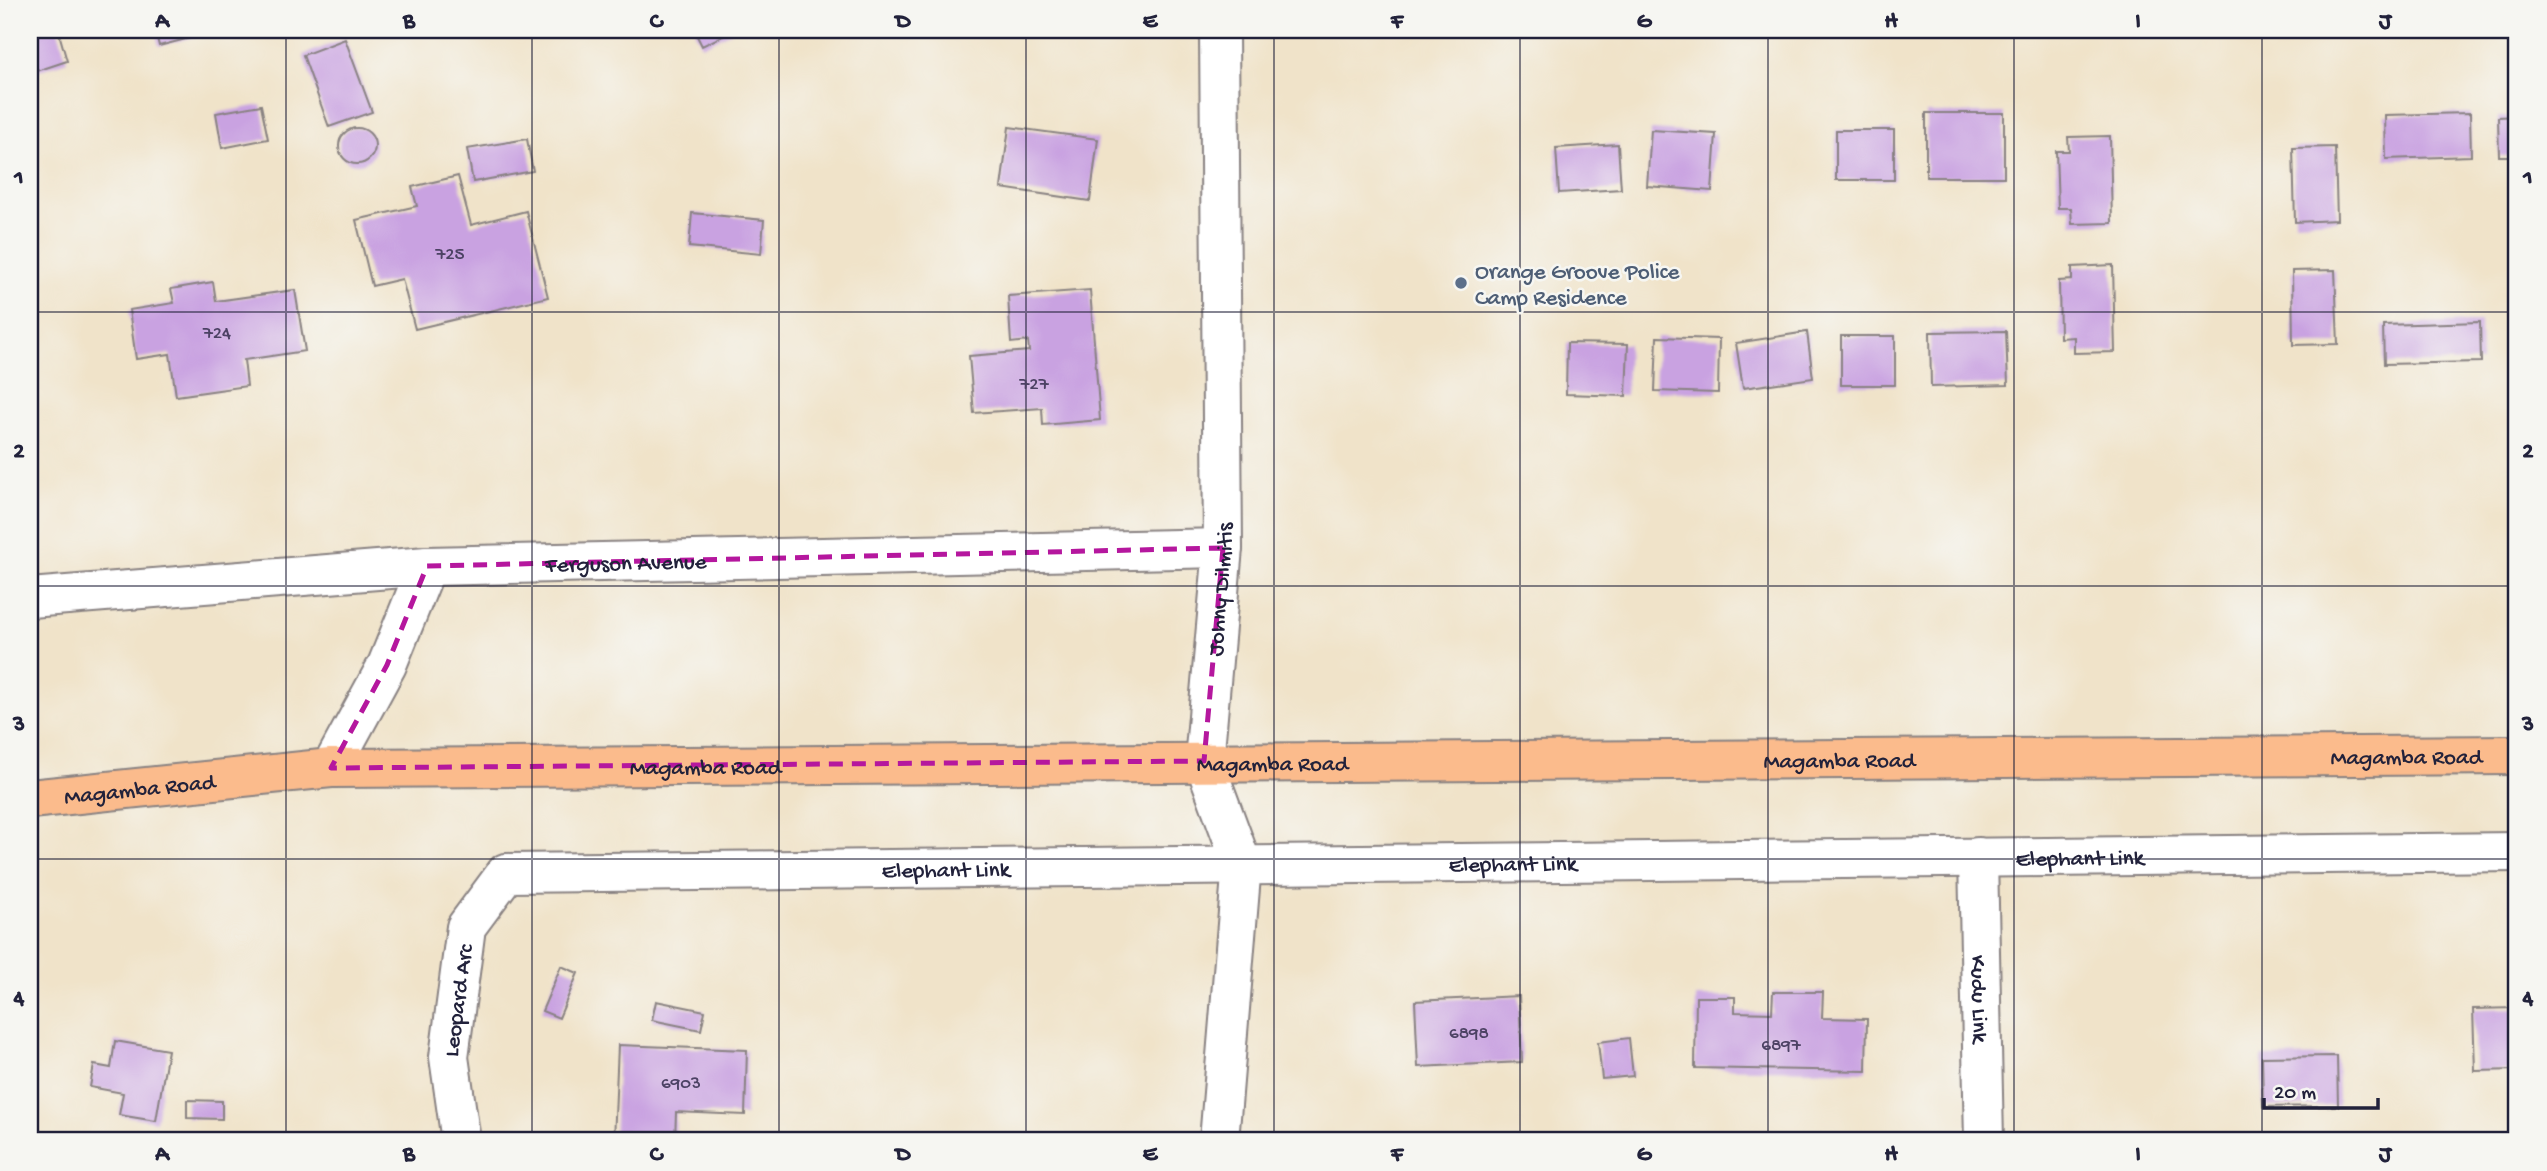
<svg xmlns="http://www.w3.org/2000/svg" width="2547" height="1171" font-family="'Gochi Hand',sans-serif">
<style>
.building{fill:#c9a2e1}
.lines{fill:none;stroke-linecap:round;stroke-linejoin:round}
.minor-casing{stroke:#898282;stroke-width:42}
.trunk-casing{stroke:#898282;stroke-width:42}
.minor{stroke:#fff;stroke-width:38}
.trunk{stroke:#fbbb8c;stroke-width:38}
.marked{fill:none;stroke:#b5179e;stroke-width:5;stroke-dasharray:14 9;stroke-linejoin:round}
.grid{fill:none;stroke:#22223b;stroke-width:2;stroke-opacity:0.55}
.service-dot{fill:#5c6f8a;stroke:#f6f6f2;stroke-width:2.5}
.labels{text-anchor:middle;stroke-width:5;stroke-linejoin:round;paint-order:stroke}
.number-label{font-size:19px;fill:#4c4264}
.service-label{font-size:23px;fill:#4e5e75;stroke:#f6f6f2;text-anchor:start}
.street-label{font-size:23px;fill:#22223b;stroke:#f6f6f2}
.neatline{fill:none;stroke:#22223b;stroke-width:2.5}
.grid-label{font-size:23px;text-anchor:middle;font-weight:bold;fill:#22223b}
</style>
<rect width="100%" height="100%" fill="#f6f6f2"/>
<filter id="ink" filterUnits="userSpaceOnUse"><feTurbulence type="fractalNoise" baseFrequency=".0143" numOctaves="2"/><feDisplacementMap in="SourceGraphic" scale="14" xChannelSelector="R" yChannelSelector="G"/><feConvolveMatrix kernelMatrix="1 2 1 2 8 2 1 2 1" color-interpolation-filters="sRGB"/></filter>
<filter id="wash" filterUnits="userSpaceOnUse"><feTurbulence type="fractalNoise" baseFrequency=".00686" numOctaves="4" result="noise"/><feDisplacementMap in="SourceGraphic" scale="28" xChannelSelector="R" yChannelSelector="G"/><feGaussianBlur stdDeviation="1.57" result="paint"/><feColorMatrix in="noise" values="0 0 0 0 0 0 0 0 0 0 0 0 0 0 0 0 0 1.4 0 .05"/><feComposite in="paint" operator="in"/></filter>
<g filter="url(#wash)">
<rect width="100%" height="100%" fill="#f0e3c9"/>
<g id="blocks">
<!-- building -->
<path class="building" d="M30,30H58L67,61L37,71L30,49Z
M155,30H217V31L159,46Z
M694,30H735L702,46Z
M345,39L372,112L329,127L303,55Z
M261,105L268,139L222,148L216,113Z
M1926,113H2004V177H1926Z
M2470,113L2471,156L2386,159L2385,115Z
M2517,116V156H2499L2498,117Z
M1009,127L1098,139L1090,201L1001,188Z
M339 146a18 18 0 1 1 36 0a18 18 0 1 1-36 0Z
M1651,130L1716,134L1712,191L1647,186Z
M1836,130H1894V180H1836Z
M2110,136L2112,223L2072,224L2071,208H2058L2056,151H2069L2068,137Z
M527,139L533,171L473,182L467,149Z
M1618,144L1621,189L1559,193L1556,148Z
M2335,147L2337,220L2295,222L2293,148Z
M458,176L471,225L526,211L548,297L415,329L402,279L372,286L356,220L417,206L412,187Z
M692,213L764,220L761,254L689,247Z
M2113,265L2115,352L2074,353V337L2060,338L2059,281L2072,280V267Z
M2335,270L2338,344L2293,345L2292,271Z
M213,282L216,301L295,290L305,351L244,360L247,386L176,396L170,354L136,359L129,310L174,303L171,289Z
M1090,290L1100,420L1043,425L1042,408L974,413L969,356L1029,351L1028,341L1011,343L1008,296Z
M2480,322L2481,362L2384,364L2383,325Z
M2512,324H2517V367H2514Z
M2006,331L2008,385L1931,387L1930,332Z
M1807,332L1813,378L1743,388L1736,343Z
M1841,336H1895V385H1841Z
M1657,337L1719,339L1718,393L1655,391Z
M1567,343L1628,344L1626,396L1566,394Z
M561,966L578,973L559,1018L542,1011Z
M1773,992H1823L1822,1018L1867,1019L1866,1071L1695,1068L1696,997H1735V1012L1772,1013Z
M1519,996L1522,1062L1418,1067L1415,1001Z
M656,1001L705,1011L701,1030L652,1020Z
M2517,1008V1070L2475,1071L2473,1009Z
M1629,1038L1633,1076L1602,1079L1598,1042Z
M115,1041L168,1050L156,1121L119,1115L123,1093L90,1087L94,1065L111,1068Z
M618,1045L747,1050L745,1115L676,1112L675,1141H614Z
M2337,1056L2338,1106L2263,1107L2262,1057Z
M187,1100L222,1101V1119L187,1118Z"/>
</g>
</g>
<g filter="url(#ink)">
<use href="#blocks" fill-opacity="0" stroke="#898282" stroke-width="2"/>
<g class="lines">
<!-- minor casing -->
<g class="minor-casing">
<g id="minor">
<path id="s1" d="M30,598L427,566L1223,548"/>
<path d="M331,768L387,665L427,566"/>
<path id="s2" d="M1978,857L1984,1141"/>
<path id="s3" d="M461,1141L449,1057L466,927L506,873L2517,852"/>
<path id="s4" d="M1219,1141L1242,864L1204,761L1223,548L1219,30"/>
</g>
</g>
<!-- trunk casing -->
<g class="trunk-casing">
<g id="trunk">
<path id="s5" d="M30,799L331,768L2517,755"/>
</g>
</g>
<!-- minor -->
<use href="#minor" class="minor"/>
<!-- trunk -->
<use href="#trunk" class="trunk"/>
</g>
</g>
<!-- marked area -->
<path class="marked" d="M1223,548L1204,761L331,768L387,665L427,566Z"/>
<!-- grid -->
<path class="grid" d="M286,30V1141M532,30V1141M779,30V1141M1026,30V1141M1274,30V1141M1520,30V1141M1768,30V1141M2014,30V1141M2262,30V1141M30,312H2517M30,586H2517M30,859H2517"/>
<!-- markers -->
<circle class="service-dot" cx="1461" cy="283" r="7"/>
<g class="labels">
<!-- number labels -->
<g class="number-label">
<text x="450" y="259">725</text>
<text x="217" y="338">724</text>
<text x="1034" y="389">727</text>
<text x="1469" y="1038">6898</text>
<text x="1781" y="1050">6897</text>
<text x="681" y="1088">6903</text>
</g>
<!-- service labels -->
<g class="service-label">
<text x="1475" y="278">Orange Groove Police<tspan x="1475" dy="26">Camp Residence</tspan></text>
</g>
<!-- street labels -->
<g class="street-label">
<text dy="8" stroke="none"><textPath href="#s1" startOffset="597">Ferguson Avenue</textPath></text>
<text dy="8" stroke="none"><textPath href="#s4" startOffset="560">Johny Dilmitis</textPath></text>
<text dy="8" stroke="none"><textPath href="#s5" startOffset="2378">Magamba Road</textPath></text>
<text dy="8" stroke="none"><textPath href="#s5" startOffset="1811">Magamba Road</textPath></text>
<text dy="8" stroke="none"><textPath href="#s5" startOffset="1244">Magamba Road</textPath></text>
<text dy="8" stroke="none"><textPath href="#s5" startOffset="677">Magamba Road</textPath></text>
<text dy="8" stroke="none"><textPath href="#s5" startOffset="110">Magamba Road</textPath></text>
<text dy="8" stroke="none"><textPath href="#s3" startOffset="1857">Elephant Link</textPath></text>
<text dy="8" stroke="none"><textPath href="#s3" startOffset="1290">Elephant Link</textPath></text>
<text dy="8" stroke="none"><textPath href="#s3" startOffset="723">Elephant Link</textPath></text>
<text dy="8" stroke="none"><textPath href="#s2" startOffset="142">Kudu Link</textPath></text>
<text dy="8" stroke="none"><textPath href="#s3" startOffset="142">Leopard Arc</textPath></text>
</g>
</g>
<!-- margin -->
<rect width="2547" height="1171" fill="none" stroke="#f6f6f2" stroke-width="77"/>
<!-- scale -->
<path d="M2264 1098v10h114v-10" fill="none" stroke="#22223b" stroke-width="3.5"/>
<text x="2274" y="1098" font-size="21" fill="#22223b" stroke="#f6f6f2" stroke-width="5" paint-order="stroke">20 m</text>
<rect x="38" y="38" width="2470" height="1094" class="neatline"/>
<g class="grid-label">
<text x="162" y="27">A</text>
<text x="409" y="27">B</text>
<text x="656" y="27">C</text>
<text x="903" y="27">D</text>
<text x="1150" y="27">E</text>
<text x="1397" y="27">F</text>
<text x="1644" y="27">G</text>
<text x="1891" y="27">H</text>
<text x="2138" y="27">I</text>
<text x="2385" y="27">J</text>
<text x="19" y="183">1</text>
<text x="2528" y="183">1</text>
<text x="19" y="457">2</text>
<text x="2528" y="457">2</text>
<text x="19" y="730">3</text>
<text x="2528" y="730">3</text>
<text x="19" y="1004">4</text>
<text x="2528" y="1004">4</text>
<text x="162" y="1160">A</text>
<text x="409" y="1160">B</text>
<text x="656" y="1160">C</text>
<text x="903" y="1160">D</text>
<text x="1150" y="1160">E</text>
<text x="1397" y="1160">F</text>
<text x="1644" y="1160">G</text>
<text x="1891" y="1160">H</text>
<text x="2138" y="1160">I</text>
<text x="2385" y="1160">J</text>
</g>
</svg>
